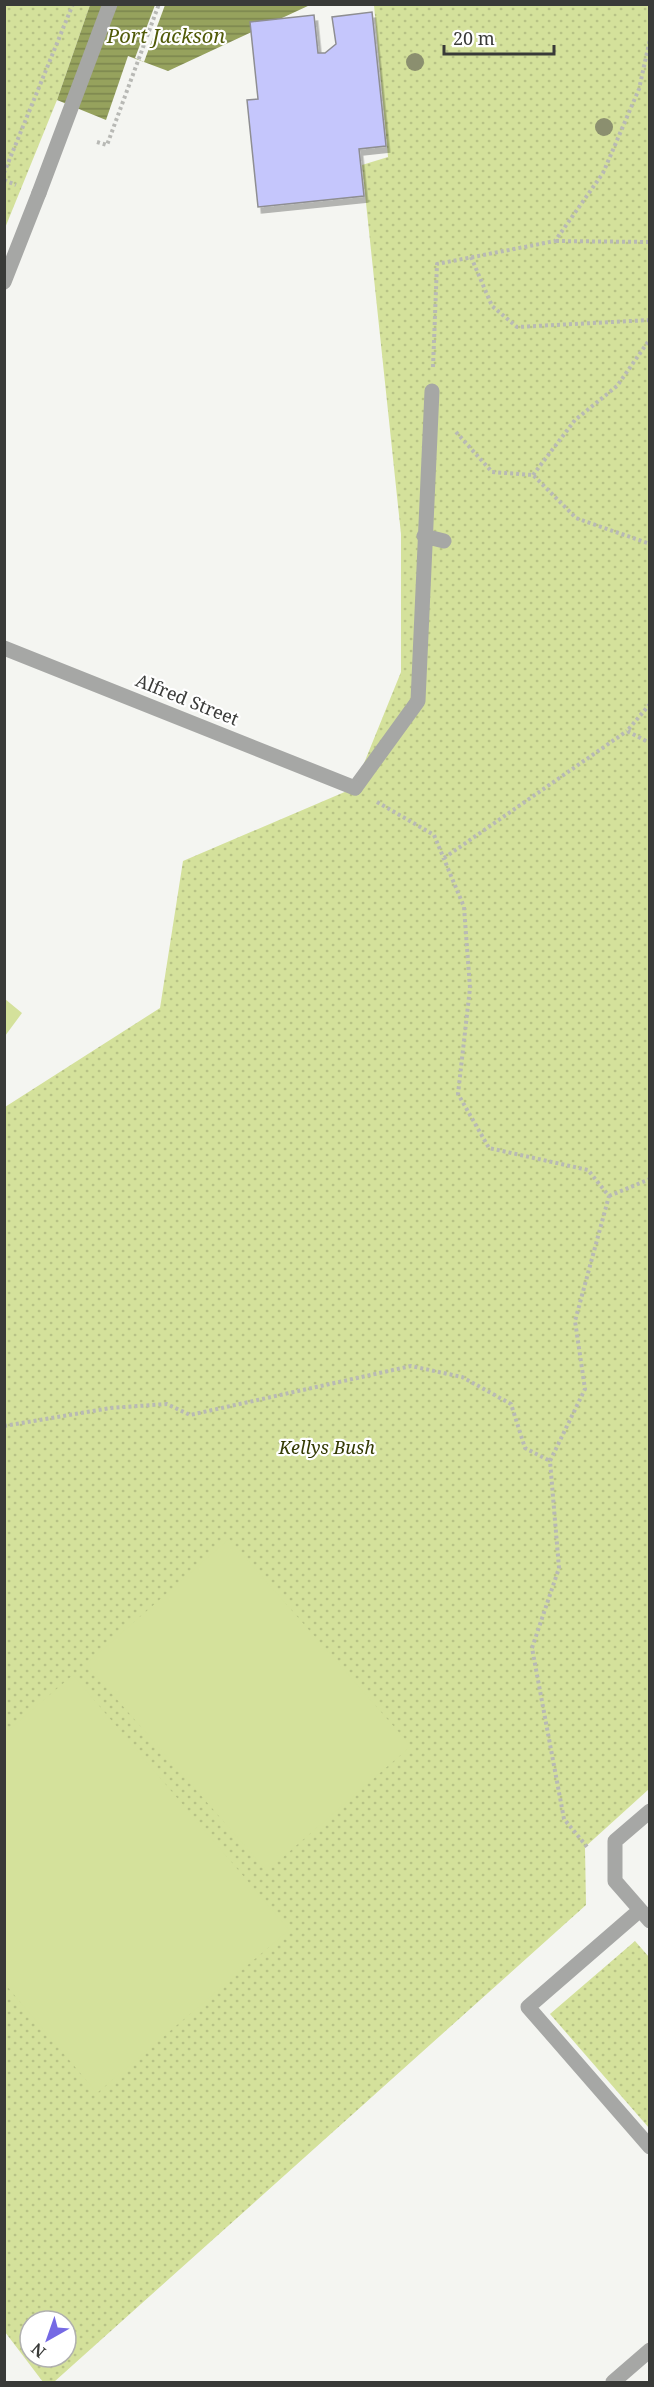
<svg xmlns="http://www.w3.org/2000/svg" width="654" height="2387" font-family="'Noto Serif',serif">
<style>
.park{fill:url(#park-dots);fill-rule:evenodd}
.pitch{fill:#d4e19b}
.water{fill:url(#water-rules)}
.pier{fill:#f4f5f1}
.building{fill:#c5c6fc;stroke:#8e8e92;stroke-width:1.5;filter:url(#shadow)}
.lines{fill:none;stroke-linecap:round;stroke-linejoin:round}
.path{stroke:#b8b9b5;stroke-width:4;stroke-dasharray:3 3;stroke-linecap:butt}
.service{stroke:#a6a7a5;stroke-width:15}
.minor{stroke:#a6a7a5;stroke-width:15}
.tree{fill:#8b8f6f}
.labels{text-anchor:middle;stroke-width:4.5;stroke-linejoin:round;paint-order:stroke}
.street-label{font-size:18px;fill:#393a38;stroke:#fff}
.park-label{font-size:18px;font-style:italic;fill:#353b04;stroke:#fff}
.water-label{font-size:20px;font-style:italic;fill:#515b09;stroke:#fff}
</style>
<defs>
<pattern id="park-dots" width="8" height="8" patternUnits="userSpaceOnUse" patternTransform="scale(1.5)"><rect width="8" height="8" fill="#d4e19b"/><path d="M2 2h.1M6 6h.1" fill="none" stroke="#b7c286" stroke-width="1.8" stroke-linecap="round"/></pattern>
<pattern id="water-rules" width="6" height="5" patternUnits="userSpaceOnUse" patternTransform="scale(1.5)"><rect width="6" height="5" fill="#96a25d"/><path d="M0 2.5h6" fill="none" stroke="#7b854e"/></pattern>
<filter id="shadow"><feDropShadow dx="3.5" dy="6" stdDeviation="0" flood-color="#0004"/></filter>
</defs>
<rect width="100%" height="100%" fill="#f4f5f1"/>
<!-- park -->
<path class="park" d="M5,4L90,5L57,100L5,228Z
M374,5H649V1789L585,1847L586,1905L54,2382H43L5,2332V1107L160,1008L183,861L354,788L401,672V534L362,165L388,157ZM30,2321H66V2357H30Z
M635,1941L649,1957V2128L550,2014Z"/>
<!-- pitch -->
<path class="pitch" d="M5,999L22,1013L5,1036H4Z
M229,1539L411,1746L267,1871L86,1664Z
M73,1675L289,1930L97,2093L5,1984V1733Z"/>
<!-- water -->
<path class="water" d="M90,5H310L168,71L128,56L106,120L57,100Z"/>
<!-- pier -->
<path class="pier" d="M155,5H165L144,62L135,58Z"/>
<!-- building -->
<path class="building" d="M372,12L386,146L359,149L364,196L258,207L247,100L258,99L250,22L314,15L318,53H325L336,44L332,17Z"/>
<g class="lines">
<!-- path -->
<path class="path" d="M97,142L107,145L159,4
M4,173L73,4
M4,180L16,185
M556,241L650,242
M471,257L492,306L517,327L650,320
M433,367L437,264L555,241L603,173L639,89L650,39
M456,432L492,472L533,475L576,518L650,544
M533,475L575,420L617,386L650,339
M650,704L627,731L650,743
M377,802L434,835L464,907L470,988L458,1094L489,1148L588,1170L609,1196L575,1321L585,1389L550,1461L559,1568L532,1648L564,1819L588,1848
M444,858L627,731
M609,1196L650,1179
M4,1426L110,1408L167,1404L190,1415L411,1366L462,1377L511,1404L525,1448L550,1461"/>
<!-- service -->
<path class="service" d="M39,193L110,4
M424,536L444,541
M355,788L418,701L432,391"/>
<!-- minor -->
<path class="minor" d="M4,282L39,193
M4,648L355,788
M650,1811L615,1841V1881L650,1921
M640,1910L528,2007L650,2147
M613,2382L650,2350"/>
</g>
<!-- trees -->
<g class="tree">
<circle cx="415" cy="62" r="9"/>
<circle cx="604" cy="127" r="9"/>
</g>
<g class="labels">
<!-- street labels -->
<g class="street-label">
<text transform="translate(187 700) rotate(22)" y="6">Alfred Street</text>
</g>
<!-- park labels -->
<g class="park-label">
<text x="327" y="1454">Kellys Bush</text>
</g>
<!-- water labels -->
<g class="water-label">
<text x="166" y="43">Port Jackson</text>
</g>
</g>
<!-- border -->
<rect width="654" height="2387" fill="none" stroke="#393a38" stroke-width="12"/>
<!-- north arrow -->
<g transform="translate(48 2339) rotate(220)"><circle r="28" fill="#ffffff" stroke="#b0b0af" stroke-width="1.5"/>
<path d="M0-4.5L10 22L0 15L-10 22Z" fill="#7569e4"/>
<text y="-9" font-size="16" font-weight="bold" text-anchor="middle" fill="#393a38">N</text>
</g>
<!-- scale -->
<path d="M444 45v9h110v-9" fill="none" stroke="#393a38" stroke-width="3"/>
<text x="453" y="45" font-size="18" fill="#393a38" stroke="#ffffff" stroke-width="4.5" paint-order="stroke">20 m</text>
</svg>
